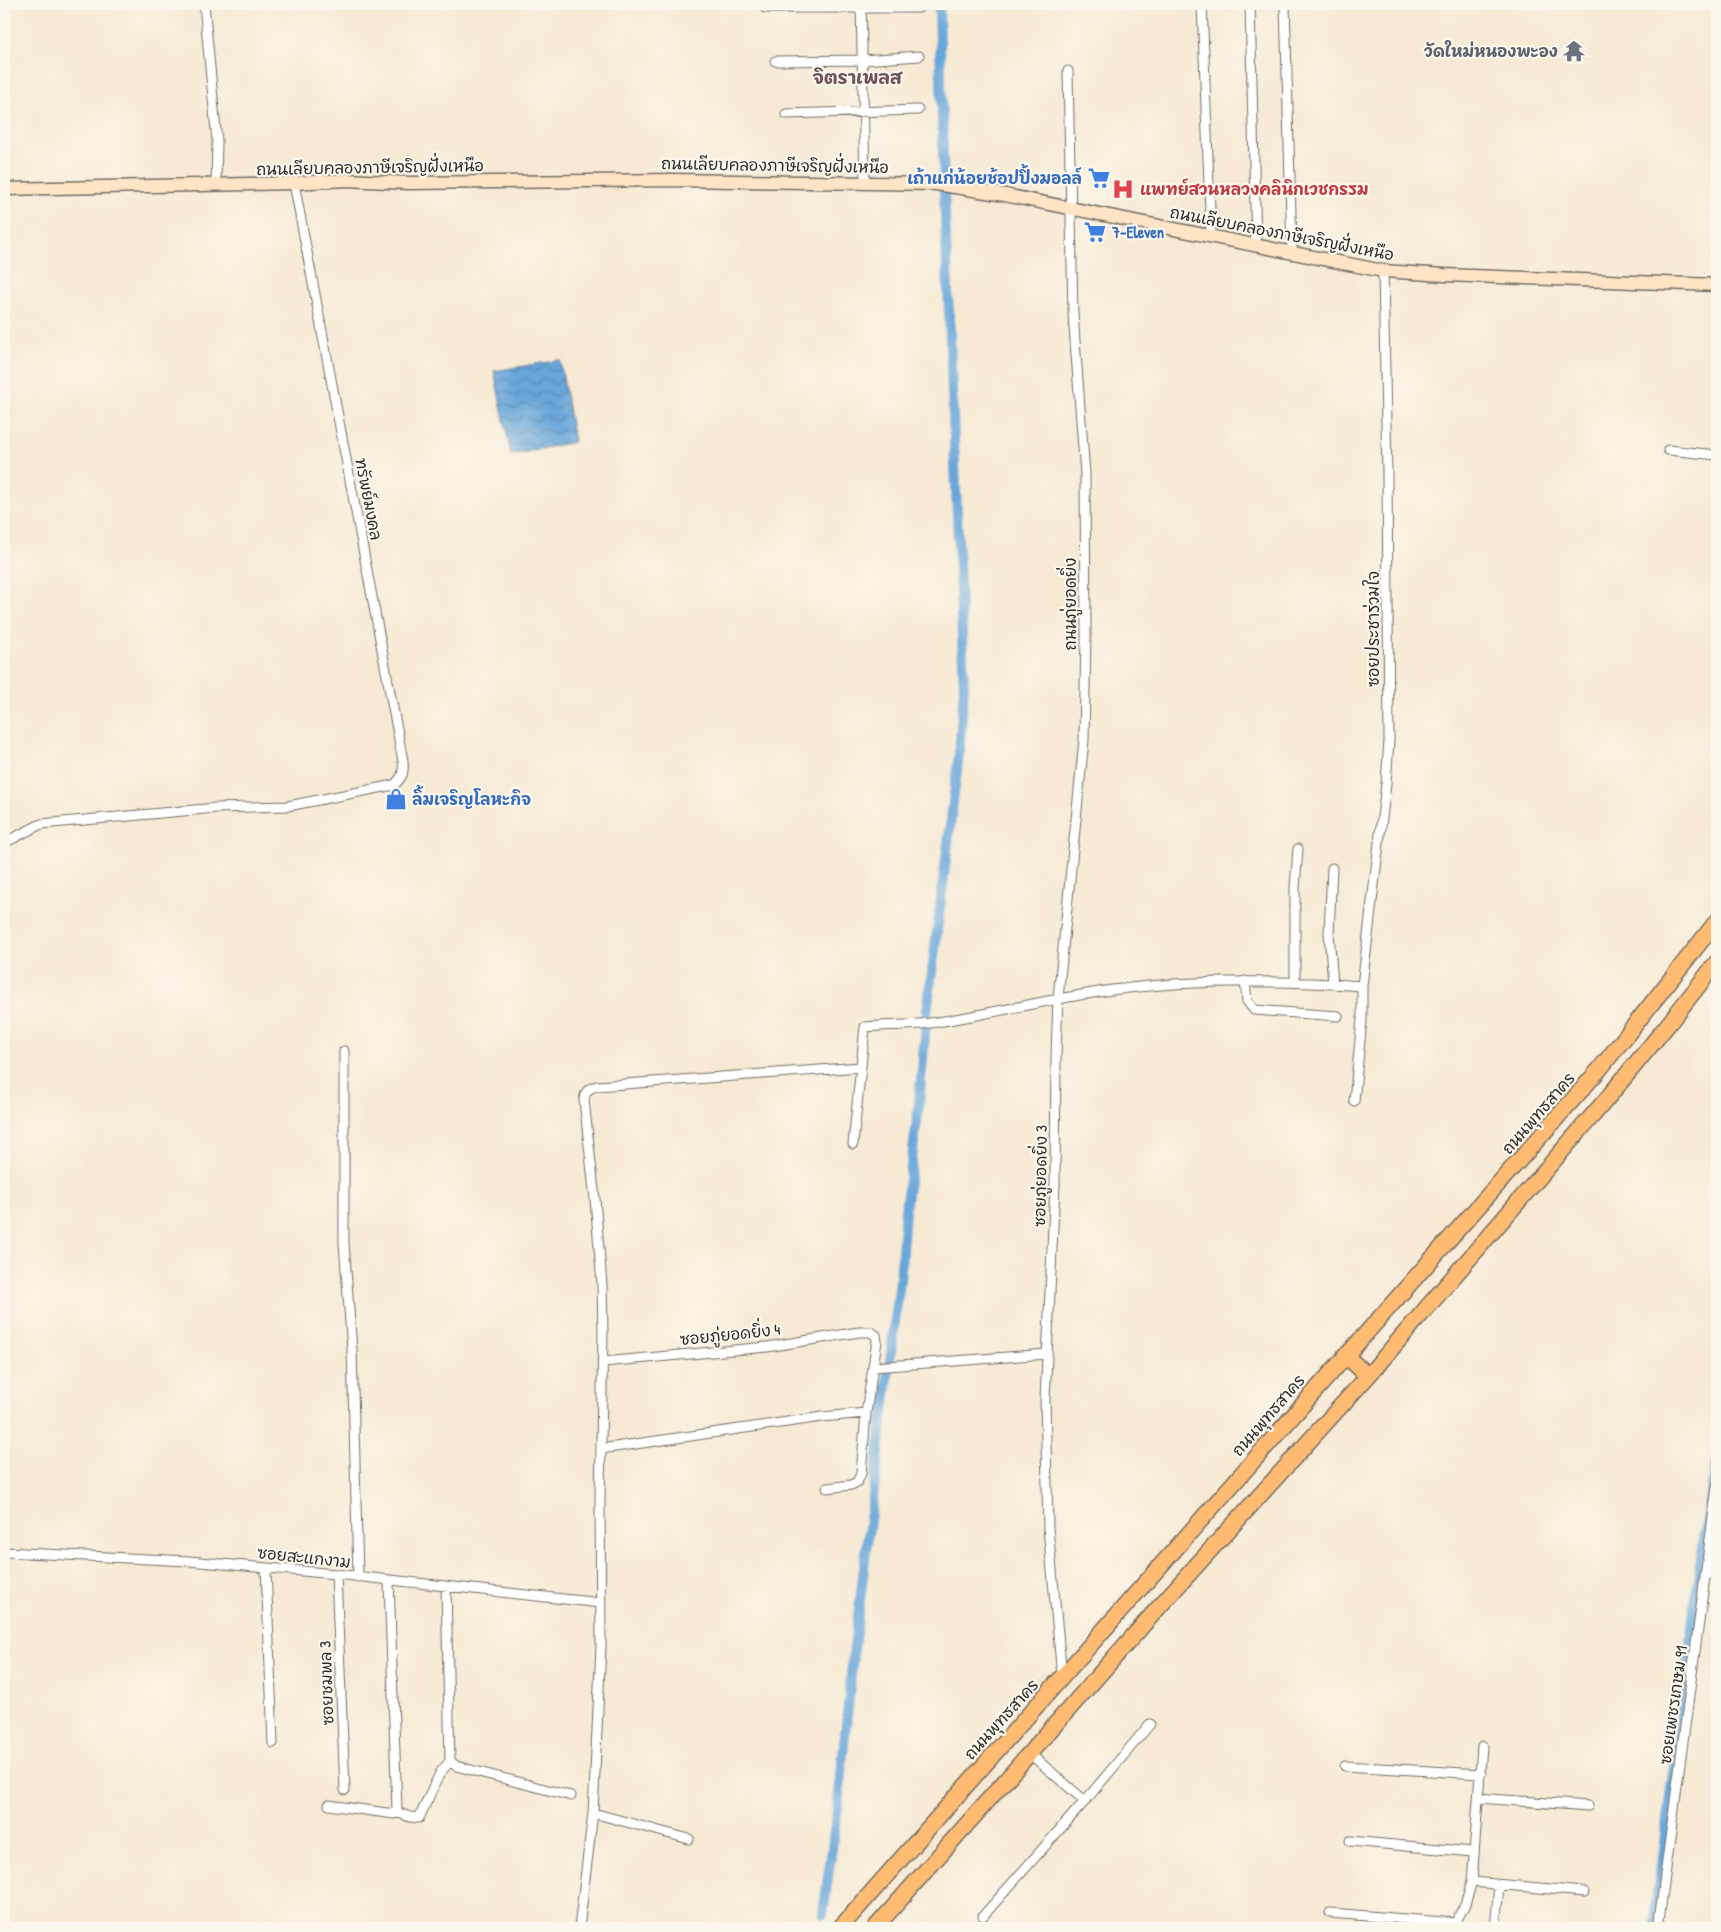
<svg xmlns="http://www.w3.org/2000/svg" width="1721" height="1932" font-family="'Patrick Hand','Playpen Sans Thai',sans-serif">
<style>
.water{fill:url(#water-waves);stroke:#4a6882}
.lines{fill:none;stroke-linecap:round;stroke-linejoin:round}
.canal{stroke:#68a6da;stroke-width:10}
.street-casing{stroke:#726e66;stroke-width:11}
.secondary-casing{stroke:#726e66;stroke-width:15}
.primary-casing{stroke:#726e66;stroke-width:18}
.street{stroke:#fff;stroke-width:9}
.secondary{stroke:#ffe4c6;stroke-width:12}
.primary{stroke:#ffbb71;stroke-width:15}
.labels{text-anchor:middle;stroke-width:4.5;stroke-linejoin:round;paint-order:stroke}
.worship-label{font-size:16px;font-weight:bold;fill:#5b616d;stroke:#fbf7ec;text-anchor:end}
.street-label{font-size:16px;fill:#2b2b2b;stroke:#fbf7ec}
.shop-label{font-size:16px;font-weight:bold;fill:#366cbe;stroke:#fbf7ec;text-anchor:start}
.health-label{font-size:16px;font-weight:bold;fill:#be3a42;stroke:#fbf7ec;text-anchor:start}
.neighbourhood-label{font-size:18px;font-weight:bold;fill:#6f535c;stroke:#fbf7ec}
</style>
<defs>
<pattern id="water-waves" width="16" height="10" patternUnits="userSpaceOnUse" patternTransform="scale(1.25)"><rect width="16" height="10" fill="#68a6da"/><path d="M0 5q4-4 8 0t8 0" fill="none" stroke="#5687b1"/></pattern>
</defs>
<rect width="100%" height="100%" fill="#fbf7ec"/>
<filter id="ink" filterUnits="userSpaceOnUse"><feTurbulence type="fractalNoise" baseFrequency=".02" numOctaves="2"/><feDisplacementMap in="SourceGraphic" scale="10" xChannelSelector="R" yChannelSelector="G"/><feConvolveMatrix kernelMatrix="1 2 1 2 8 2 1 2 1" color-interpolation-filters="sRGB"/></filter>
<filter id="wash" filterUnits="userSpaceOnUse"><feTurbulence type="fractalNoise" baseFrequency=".0096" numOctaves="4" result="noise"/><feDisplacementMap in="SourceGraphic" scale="20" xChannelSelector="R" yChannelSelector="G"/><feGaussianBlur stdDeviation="1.12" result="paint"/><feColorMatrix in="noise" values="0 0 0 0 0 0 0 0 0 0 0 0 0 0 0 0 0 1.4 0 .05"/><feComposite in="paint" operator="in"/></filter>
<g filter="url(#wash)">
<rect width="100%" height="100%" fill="#f7e9d3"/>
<!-- water -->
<path class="water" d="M560,360L574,442L511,455L494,371Z"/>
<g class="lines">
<!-- canal -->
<path class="canal" d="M823,1914L838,1804L853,1656L900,1281L905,1210L918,1114L927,1012L959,754L964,687L944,190L939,4
M1653,1928L1700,1565L1717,1456"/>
</g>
</g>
<g filter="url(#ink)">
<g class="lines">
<!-- street casing -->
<g class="street-casing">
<path id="street" d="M204,4L217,141L216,184
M861,4L865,182
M1202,4L1211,236
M1250,4L1256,245
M1285,4L1292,251
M765,8H918
M775,61L863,60L919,56
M786,114L918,110
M1668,450L1717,455
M4,843L41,824L216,808L288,806L394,785C403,777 404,772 403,761L294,183
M1332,868L1329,933L1333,984
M1245,981L1247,1001L1254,1010L1338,1016
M1295,981V888L1298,849
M344,1051V1243L352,1349L358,1577
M1354,1101L1362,1020V986L1386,784L1389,740L1387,475L1383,271
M853,1144L865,1027C889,1025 913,1026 937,1022C996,1013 1053,998 1112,990C1195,979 1279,980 1362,986
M603,1362L767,1347L859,1332H870L876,1335L877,1341L866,1413L861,1474L857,1482L851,1485L827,1488
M874,1367L1047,1354
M601,1449L822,1417L866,1413
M4,1552L189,1561L336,1574L601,1603
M266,1568L273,1743
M1706,1573L1717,1575
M336,1574L345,1790
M446,1587L450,1761L456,1766L571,1796
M1062,1676L1048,1528L1045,1400L1055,1184L1056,1056L1058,998L1084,740L1086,636L1085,474L1073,314L1068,71
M1345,1766L1481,1774
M1479,1798L1588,1806
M1085,1801L1150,1724
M329,1805L394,1814L397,1810L389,1581
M396,1812L410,1817L419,1818L440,1773L450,1761
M593,1813L689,1839
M1350,1841L1473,1852
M1472,1882L1584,1892
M1330,1913L1456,1923
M983,1916L1085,1801L1029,1753
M579,1928L593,1813L601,1646L600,1500L603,1333L602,1285L595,1199L584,1100C585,1091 589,1088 597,1086L861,1067
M1453,1928L1465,1904L1472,1882L1482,1746
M1495,1928L1499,1885
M1658,1928L1717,1487"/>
</g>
<!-- secondary casing -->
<g class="secondary-casing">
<path id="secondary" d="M4,189L294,183L346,180L409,183L673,180L936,184L1005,195L1383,271L1444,275L1717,285"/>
</g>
<!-- primary casing -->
<g class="primary-casing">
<path id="primary" d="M1345,1355L1368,1376
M840,1928L1599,1070L1717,921
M875,1928L1167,1598L1368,1376L1605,1101L1666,1027L1717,962"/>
</g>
<!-- street -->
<use href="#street" class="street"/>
<!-- secondary -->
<use href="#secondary" class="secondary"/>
<!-- primary -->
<use href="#primary" class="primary"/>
</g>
</g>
<!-- icons -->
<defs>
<g id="temple-bare" transform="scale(1.725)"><path d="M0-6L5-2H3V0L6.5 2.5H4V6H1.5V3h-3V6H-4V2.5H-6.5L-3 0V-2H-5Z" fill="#6b7280" stroke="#fbf7ec" stroke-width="2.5" paint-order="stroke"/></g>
<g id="supermarket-bare" transform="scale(1.725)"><path d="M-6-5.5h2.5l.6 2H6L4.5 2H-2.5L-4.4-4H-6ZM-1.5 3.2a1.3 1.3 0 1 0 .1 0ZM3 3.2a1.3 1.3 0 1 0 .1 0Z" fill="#3f7fe0" stroke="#fbf7ec" stroke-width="2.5" paint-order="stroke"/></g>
<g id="hospital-bare" transform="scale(1.725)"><path d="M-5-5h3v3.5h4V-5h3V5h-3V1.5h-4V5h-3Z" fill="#e0444e" stroke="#fbf7ec" stroke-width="2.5" paint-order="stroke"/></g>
<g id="shop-bare" transform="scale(1.725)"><path d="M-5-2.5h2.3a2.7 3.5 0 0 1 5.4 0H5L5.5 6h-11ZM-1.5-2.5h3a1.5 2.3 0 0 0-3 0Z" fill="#3f7fe0" stroke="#fbf7ec" stroke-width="2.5" paint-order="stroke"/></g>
</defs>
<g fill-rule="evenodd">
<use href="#temple-bare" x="1574" y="51"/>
<use href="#supermarket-bare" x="1099" y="178"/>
<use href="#hospital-bare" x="1123" y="189"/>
<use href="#supermarket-bare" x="1095" y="232"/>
<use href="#shop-bare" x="396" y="799"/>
</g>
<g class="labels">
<!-- worship labels -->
<g class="worship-label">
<text x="1558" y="57">วัดใหม่หนองพะอง</text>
</g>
<!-- street labels -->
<g class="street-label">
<text transform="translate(775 165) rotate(1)" y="6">ถนนเลียบคลองภาษีเจริญฝั่งเหนือ</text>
<text transform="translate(370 167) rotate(-1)" y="6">ถนนเลียบคลองภาษีเจริญฝั่งเหนือ</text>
<text transform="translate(1282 233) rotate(11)" y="6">ถนนเลียบคลองภาษีเจริญฝั่งเหนือ</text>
<text transform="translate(369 499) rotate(79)" y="6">ทรัพย์มงคล</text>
<text transform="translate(1070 604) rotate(-90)" y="6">ถนนภู่ยอดยิ่ง</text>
<text transform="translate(1373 629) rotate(-90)" y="6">ซอยประชาร่วมใจ</text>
<text transform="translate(1538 1113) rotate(-49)" y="6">ถนนพุทธสาคร</text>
<text transform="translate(1040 1176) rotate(-89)" y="6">ซอยภู่ยอดยิ่ง 3</text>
<text transform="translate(730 1334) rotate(-6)" y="6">ซอยภู่ยอดยิ่ง 4</text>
<text transform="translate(1268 1415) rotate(-49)" y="6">ถนนพุทธสาคร</text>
<text transform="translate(304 1557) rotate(6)" y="6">ซอยสะแกงาม</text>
<text transform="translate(326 1683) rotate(-92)" y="6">ซอยชมพล 3</text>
<text transform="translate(1673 1705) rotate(-82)" y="6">ซอยเพชรเกษม 91</text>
<text transform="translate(1001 1719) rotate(-48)" y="6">ถนนพุทธสาคร</text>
</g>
<!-- shop labels -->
<g class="shop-label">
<text x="1082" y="184" text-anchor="end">เถ้าแก่น้อยช้อปปิ้งมอลล์</text>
<text x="1112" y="238">7-Eleven</text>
<text x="412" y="805">ลิ้มเจริญโลหะกิจ</text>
</g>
<!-- health labels -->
<g class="health-label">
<text x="1140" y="195">แพทย์สวนหลวงคลินิกเวชกรรม</text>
</g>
<!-- neighbourhood labels -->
<g class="neighbourhood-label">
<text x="857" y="84">จิตราเพลส</text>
</g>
</g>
<!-- margin -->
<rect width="1721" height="1932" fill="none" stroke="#fbf7ec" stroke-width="20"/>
</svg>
